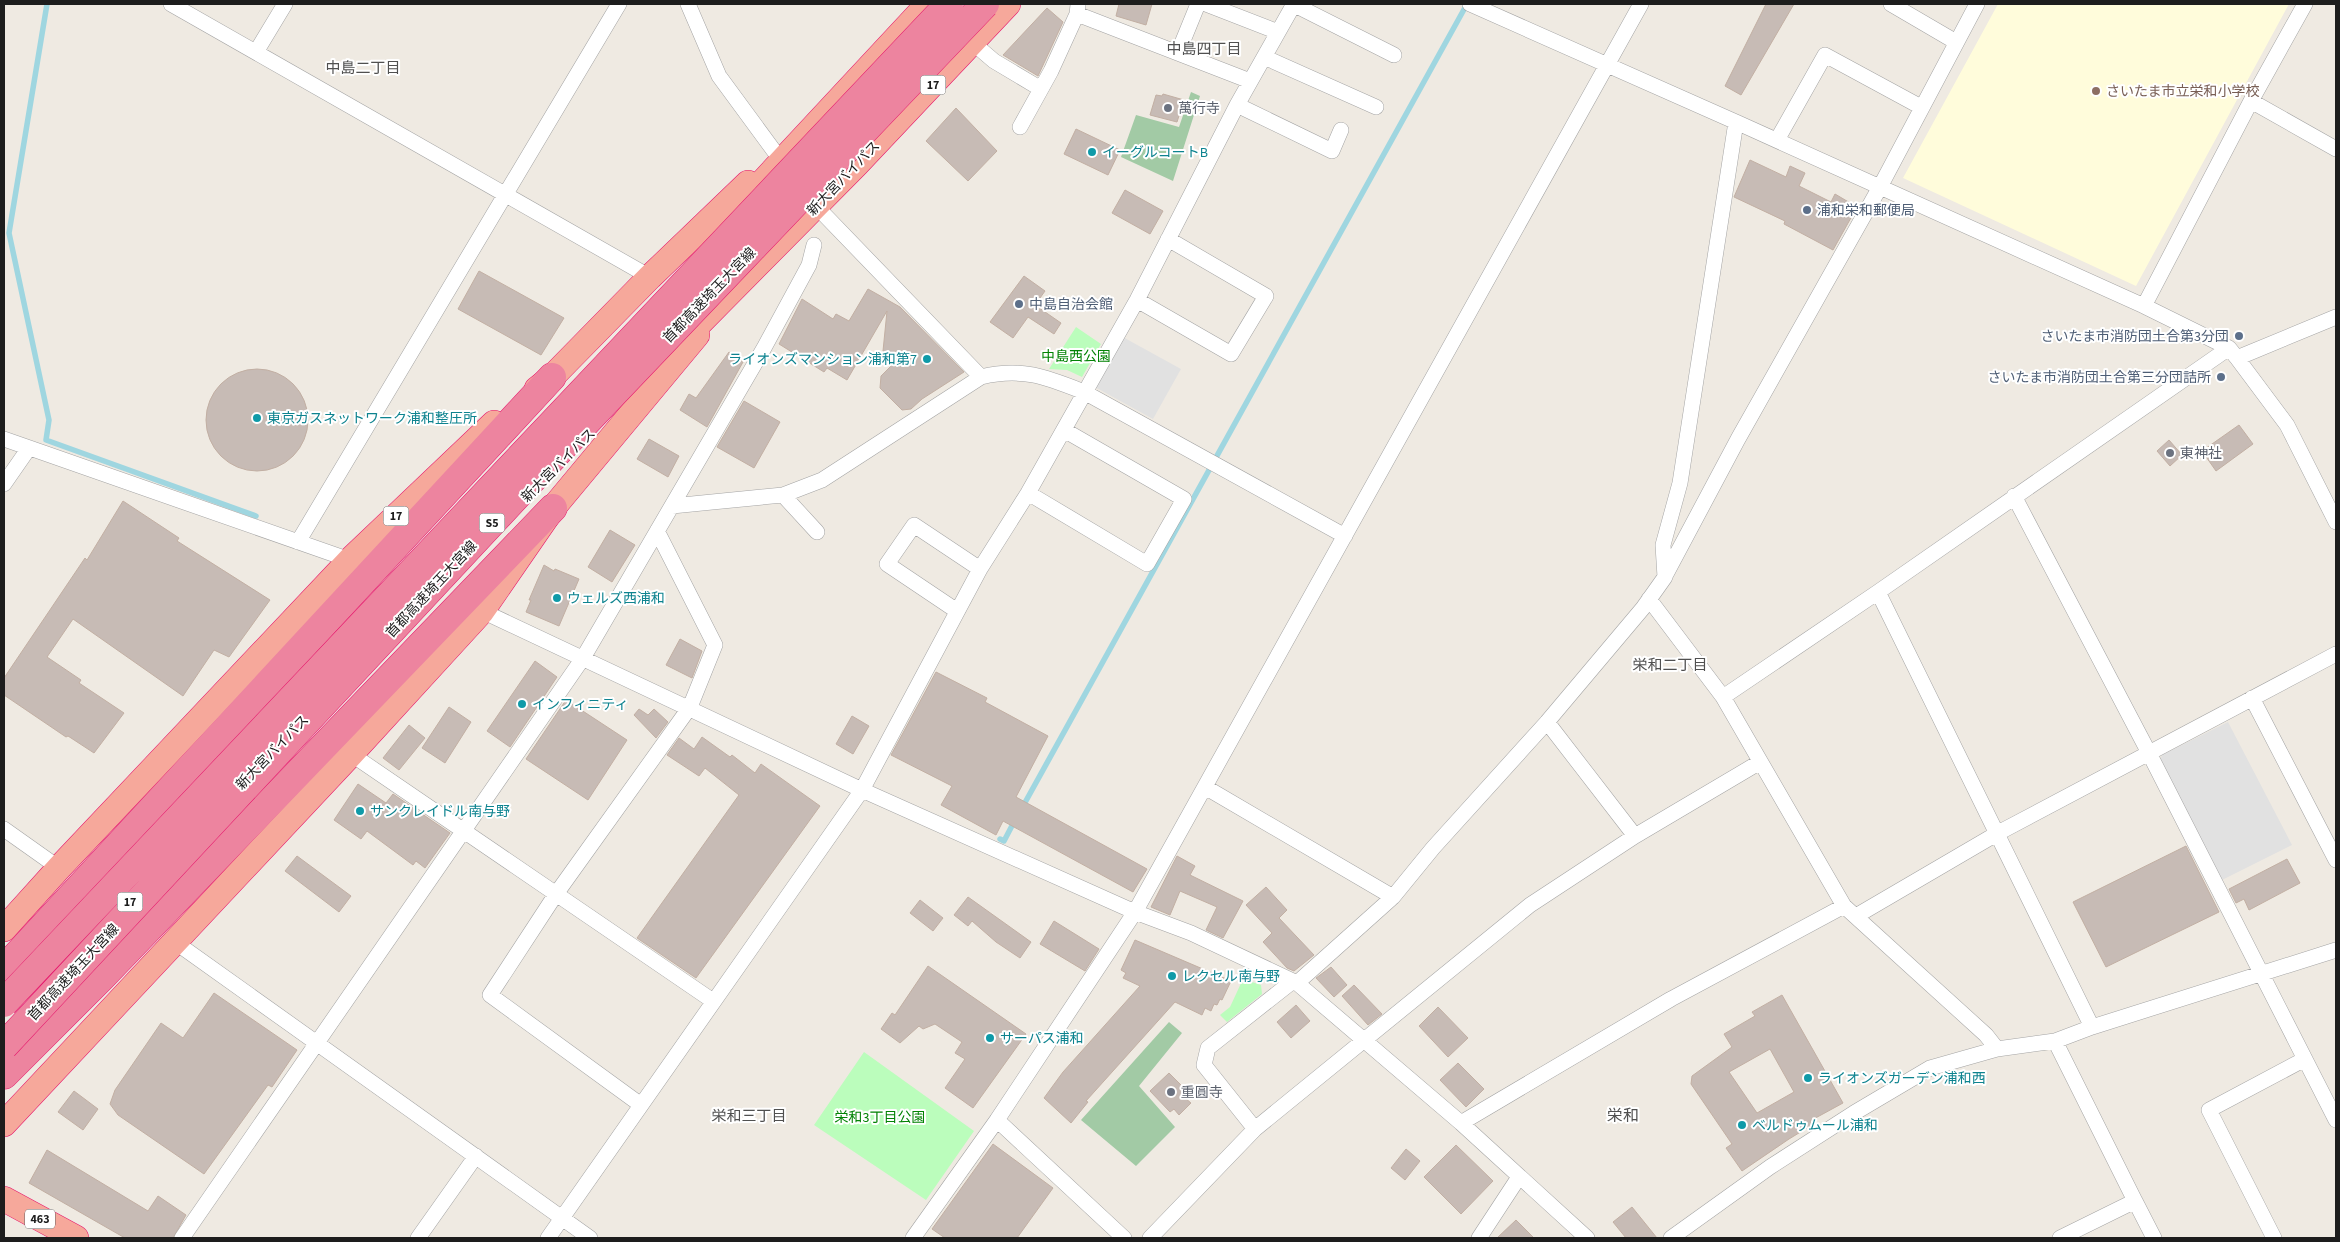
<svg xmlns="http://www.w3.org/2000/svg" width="2340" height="1242" font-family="'Source Sans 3','Noto Sans JP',sans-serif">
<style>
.education{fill:#fffcdb}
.cemetery{fill:#a2caa5}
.park{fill:#bbfdbc}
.parking{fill:#e1e1e1}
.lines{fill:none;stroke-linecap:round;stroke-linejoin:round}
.stream{stroke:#9fd6e0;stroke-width:5.5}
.building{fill:#c7bbb5;stroke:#c2afa3;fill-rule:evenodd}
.minor-casing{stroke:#a4a4a4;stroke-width:16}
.trunk-casing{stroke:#e6176d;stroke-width:26}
.motorway-casing{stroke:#e6176d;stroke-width:29}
.minor{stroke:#fff;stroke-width:15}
.trunk{stroke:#f6a89b;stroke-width:25}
.motorway{stroke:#ed849f;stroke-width:28}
.motorway-bridge-casing{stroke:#e6176d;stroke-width:29;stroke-linecap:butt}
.motorway-bridge{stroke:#ed849f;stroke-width:28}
.education-dot{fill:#8d6e63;stroke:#fff;stroke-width:2}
.worship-dot{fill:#6b7280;stroke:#fff;stroke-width:2}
.culture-dot{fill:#0f9aa8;stroke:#fff;stroke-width:2}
.service-dot{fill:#5c6f8a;stroke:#fff;stroke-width:2}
.labels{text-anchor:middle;stroke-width:4;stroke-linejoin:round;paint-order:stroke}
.shield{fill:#fff;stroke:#616161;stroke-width:1}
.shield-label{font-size:12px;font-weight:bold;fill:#1d1d1d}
.education-label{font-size:14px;fill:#785e54;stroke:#fff;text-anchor:start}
.worship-label{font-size:14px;fill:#5b616d;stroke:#fff;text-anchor:start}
.culture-label{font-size:14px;fill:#0d838f;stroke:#fff;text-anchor:start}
.street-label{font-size:14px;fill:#1d1d1d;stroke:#fff}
.service-label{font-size:14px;fill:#4e5e75;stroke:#fff;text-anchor:start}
.park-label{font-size:14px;fill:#038305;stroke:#fff}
.neighbourhood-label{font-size:15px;fill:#505050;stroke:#fff}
.quarter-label{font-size:16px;fill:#505050;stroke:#fff}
</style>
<rect width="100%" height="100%" fill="#efeae2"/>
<!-- education -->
<path class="education" d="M1998,4H2289L2136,286L1903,178Z"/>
<!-- cemetery -->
<path class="cemetery" d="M1191,92L1200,96L1173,181L1121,157L1136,115L1179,127Z
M1169,1022L1182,1033L1139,1086L1175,1127L1136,1166L1081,1120Z"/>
<!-- park -->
<path class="park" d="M1076,327L1101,344L1082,377L1067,370L1049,369Z
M1243,979L1261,985L1262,994L1227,1022L1220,1015L1230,1007Z
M864,1052L974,1131L926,1200L814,1125Z"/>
<!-- parking -->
<path class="parking" d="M1121,336L1181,369L1153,419L1093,386Z
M2228,722L2292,845L2220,881L2159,765L2162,755Z"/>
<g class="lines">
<!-- stream -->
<path class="stream" d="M47,4L9,233L49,420L46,440L256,516
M1022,808L1467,4
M1000,839L1004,841L1015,820"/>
</g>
<!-- building -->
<path class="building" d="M1119,4H1152L1146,25L1116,16Z
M1766,4H1794L1741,95L1725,86Z
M1047,8L1063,22L1038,76L1003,55Z
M1163,94L1184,100L1177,122L1150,115L1156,95L1162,96Z
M956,108L997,151L968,181L926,141Z
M1076,129L1120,150L1108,175L1064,154Z
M1750,160L1786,177L1790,166L1805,173L1799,186L1831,202L1835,194L1857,207L1833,250L1784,224L1785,221L1734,197Z
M1125,190L1163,211L1150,234L1112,213Z
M479,271L564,318L541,355L458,309Z
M1024,276L1045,291L1035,305L1061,323L1054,334L1028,317L1013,338L990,322Z
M868,289L900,307L964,372L922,399L911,409L902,410L880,388L881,376L894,363L883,351L887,311L847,380L827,368L824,372L779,344L802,299L833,319L836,314L849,321Z
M729,352L743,362L707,427L680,410L689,394L696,398Z
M206 420a51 51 0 1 1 102 0a51 51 0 1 1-102 0Z
M744,401L780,422L754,468L717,447Z
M2239,425L2253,444L2216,471L2202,451Z
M649,439L679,456L668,477L637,459Z
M2169,440L2182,455L2170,466L2157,451Z
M123,501L179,538L177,541L270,600L229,657L214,650L183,696L73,619L47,657L81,680L79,683L124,713L94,753L68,736L66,737L4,695V678L85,558L87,560Z
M610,530L635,545L612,582L588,567Z
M544,565L554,571L555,569L579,579L559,626L526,612L531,600H529Z
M680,639L702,651L692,678L666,665Z
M535,661L557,677L510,747L487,731Z
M936,672L987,698L985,702L1048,736L1016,797L1147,869L1133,892L1003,821L996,835L941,805L952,786L891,755Z
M566,700L627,740L588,800L526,759Z
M449,707L471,722L445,763L422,748Z
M639,709L648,715L654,709L668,722L656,738L634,715Z
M852,716L869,726L853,754L836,744Z
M409,725L425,738L399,770L383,758Z
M702,737L730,757L732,755L755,773L761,764L820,806L696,978L637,938L739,795L705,768L699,776L667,755L679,738L694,749Z
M358,784L386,803L393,794L450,833L425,868L416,861L413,865L367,831L361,839L334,820Z
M2186,846L2219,912L2106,967L2073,902Z
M297,856L351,896L339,912L285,871Z
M1177,856L1195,866L1190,875L1243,901L1223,938L1206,930L1217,907L1180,891L1170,915L1151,907Z
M2287,859L2300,883L2249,910L2244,899L2236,903L2229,889Z
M1266,887L1287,910L1279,918L1314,955L1294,971L1287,968L1263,942L1272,933L1246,905Z
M968,897L1031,942L1020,958L996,942L972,921L968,926L954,915Z
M920,900L943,918L933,931L910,913Z
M1054,921L1099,949L1085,971L1040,944Z
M1135,940L1231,981L1222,1000L1220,999L1217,1005L1214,1004L1211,1011L1205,1008L1202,1015L1175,1002L1086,1101L1088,1102L1071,1123L1044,1098L1063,1072L1140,986L1123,978L1126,973L1121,970Z
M928,966L1026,1034L973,1108L945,1088L965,1059L955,1053L962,1042L935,1024L923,1029L919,1026L900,1043L881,1029L892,1013L895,1015Z
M1331,967L1347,985L1334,997L1316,978Z
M1354,985L1382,1014L1368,1025L1342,996Z
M214,993L297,1050L272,1087L268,1085L204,1174L118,1115L110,1104L115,1090L161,1023L183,1038Z
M1782,995L1843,1103L1810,1121L1812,1125L1789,1139L1742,1171L1726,1148L1732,1144L1691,1084L1692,1076L1732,1047L1724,1034L1755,1016L1752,1012ZM1770,1049L1794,1092L1757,1113L1729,1072Z
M1296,1005L1310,1021L1291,1038L1277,1022Z
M1438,1007L1468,1038L1448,1057L1419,1026Z
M1458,1063L1484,1089L1466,1107L1440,1080Z
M1169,1073L1190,1094L1185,1098L1191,1103L1179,1115L1174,1109L1170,1112L1150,1091Z
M74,1091L98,1109L83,1130L58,1112Z
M993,1144L1053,1188L1017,1238H945L932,1229Z
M1456,1145L1493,1181L1461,1214L1424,1177Z
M1406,1149L1420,1161L1405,1180L1391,1168Z
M47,1150L148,1211L158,1196L186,1215L173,1238H125L29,1183Z
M1632,1207L1657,1238H1626L1613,1222Z
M1516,1220L1534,1238H1497Z"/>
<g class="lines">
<!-- minor casing -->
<g class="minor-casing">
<path id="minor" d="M171,4L650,277
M688,4L719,76L777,155
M1206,4L1278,32
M1293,4L1394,55
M1891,4L1956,42
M1077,14L1250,81
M973,43L994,61L1041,89
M256,52L285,4
M1178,53L1198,4
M1264,57L1376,107
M2251,101L2336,149
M1237,105L1332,151L1341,130
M1736,122L1880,187L1977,4
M1020,127L1051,71L1077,14L1078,5
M1777,140L1825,55L1921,107
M816,206L981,377
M1137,300L1231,354L1266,296L1168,239
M2144,306L2251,101L2305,4
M2237,358L2287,425L2336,522
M4,439L350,560
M4,484L29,448
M1028,493L1147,564L1184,499L1064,430
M783,495L817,532
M2014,496L2149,753L2336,1120
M672,506L783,495L822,480L981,377C1022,367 1046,377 1084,392L1345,536
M298,542L619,4
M1665,576L1738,439L1880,187L2144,306L2229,348
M1878,592L2092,1027
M1649,599L1723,697
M482,611L862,790L1135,912L1191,933L1297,983L1461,1123L1587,1238
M957,611L887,564L914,525L980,569
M2252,698L2336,860
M1547,722L1635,836
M351,754L713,1001
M1205,787L1393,897
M4,829L59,868
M1856,916L1998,833L2336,654
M175,942L590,1238
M1297,983L1393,897L1433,848L1547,722L1643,608L1665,577L1663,545L1680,483L1736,122L1470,4
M2055,1041L2135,1201
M1997,1049L1986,1035L1844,906L1723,697L1878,592L2229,348L2237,358L2336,317
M641,1105L490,995L556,894L690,707L715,645L657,531
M997,1120L1124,1238
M1461,1123L1671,999L1844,906
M1255,1129L1204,1065L1208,1048L1293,981
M182,1238L583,658L764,348L809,265L814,245
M418,1238L476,1156
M548,1238L862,790L980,569L1028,493L1137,300L1237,105L1294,4
M913,1238L997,1120L1135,912L1641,4
M1150,1238L1255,1129L1530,905L1635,836L1760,762
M1479,1238L1519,1177
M1671,1238L1770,1167L1854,1113L1930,1068L1997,1049L2055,1041L2092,1027L2336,950
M2060,1238L2135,1201L2154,1238
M2274,1238L2209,1110L2305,1059"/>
</g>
<!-- trunk casing -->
<g class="trunk-casing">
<path id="trunk" d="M741,205L928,4
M680,343L857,164L1008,4
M537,389L552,377L650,277L748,183
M4,929L59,868L350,560L494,423
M4,1124L351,754L482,611L553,508L697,335
M4,1199L76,1238"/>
</g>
<!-- motorway casing -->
<g class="motorway-casing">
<path id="motorway" d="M4,969L552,377
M4,1075L102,977L553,508"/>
</g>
<!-- minor -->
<use href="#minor" class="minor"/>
<!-- trunk -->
<use href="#trunk" class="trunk"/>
<!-- motorway -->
<use href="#motorway" class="motorway"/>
<!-- motorway-bridge casing -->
<g class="motorway-bridge-casing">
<path id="motorway-bridge" d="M4,1003L949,4
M4,1046L555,455L985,4"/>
</g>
<!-- motorway-bridge -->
<use href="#motorway-bridge" class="motorway-bridge"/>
</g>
<!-- markers -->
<circle class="education-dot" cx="2096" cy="91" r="5"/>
<g class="worship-dot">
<circle cx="1168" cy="108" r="5"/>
<circle cx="2170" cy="453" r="5"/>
<circle cx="1171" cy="1092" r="5"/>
</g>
<g class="culture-dot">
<circle cx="1092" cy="152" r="5"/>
<circle cx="927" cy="359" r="5"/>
<circle cx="257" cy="418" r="5"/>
<circle cx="557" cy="598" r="5"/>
<circle cx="522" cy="704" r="5"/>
<circle cx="360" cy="811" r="5"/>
<circle cx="1172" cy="976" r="5"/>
<circle cx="990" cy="1038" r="5"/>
<circle cx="1808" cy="1078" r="5"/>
<circle cx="1742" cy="1125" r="5"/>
</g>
<g class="service-dot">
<circle cx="1807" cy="210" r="5"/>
<circle cx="1019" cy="304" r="5"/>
<circle cx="2239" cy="336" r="5"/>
<circle cx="2221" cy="377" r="5"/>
</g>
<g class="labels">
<!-- shield labels -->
<g class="shield">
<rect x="920.5" y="75.5" width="25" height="19" rx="4"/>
<rect x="383.5" y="506.5" width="25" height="19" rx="4"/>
<rect x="479.5" y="513.5" width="25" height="19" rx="4"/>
<rect x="117.5" y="892.5" width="25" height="19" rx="4"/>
<rect x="25" y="1209.5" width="30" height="19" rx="4"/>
</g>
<g class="shield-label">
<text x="933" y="89">17</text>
<text x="396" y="520">17</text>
<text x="492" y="527">S5</text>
<text x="130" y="906">17</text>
<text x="40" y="1223">463</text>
</g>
<!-- education labels -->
<g class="education-label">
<text x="2106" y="96">さいたま市立栄和小学校</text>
</g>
<!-- worship labels -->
<g class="worship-label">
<text x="1178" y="113">萬行寺</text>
<text x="2180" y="458">東神社</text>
<text x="1181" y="1097">重圓寺</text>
</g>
<!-- culture labels -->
<g class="culture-label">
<text x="1102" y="157">イーグルコートB</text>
<text x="917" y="364" text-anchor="end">ライオンズマンション浦和第7</text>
<text x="267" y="423">東京ガスネットワーク浦和整圧所</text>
<text x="567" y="603">ウェルズ西浦和</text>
<text x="532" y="709">インフィニティ</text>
<text x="370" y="816">サンクレイドル南与野</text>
<text x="1182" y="981">レクセル南与野</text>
<text x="1000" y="1043">サーパス浦和</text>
<text x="1818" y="1083">ライオンズガーデン浦和西</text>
<text x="1752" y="1130">ベルドゥムール浦和</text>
</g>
<!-- street labels -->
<g class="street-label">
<text transform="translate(843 178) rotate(-46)" y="5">新大宮バイパス</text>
<text transform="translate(709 295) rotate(-46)" y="5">首都高速埼玉大宮線</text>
<text transform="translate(558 465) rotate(-45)" y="5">新大宮バイパス</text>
<text transform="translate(431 589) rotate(-47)" y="5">首都高速埼玉大宮線</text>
<text transform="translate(272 752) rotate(-46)" y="5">新大宮バイパス</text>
<text transform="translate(73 972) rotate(-47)" y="5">首都高速埼玉大宮線</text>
</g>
<!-- service labels -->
<g class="service-label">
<text x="1817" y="215">浦和栄和郵便局</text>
<text x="1029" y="309">中島自治会館</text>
<text x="2229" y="341" text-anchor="end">さいたま市消防団土合第3分団</text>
<text x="2211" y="382" text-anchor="end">さいたま市消防団土合第三分団詰所</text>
</g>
<!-- park labels -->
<g class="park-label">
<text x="1076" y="361">中島西公園</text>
<text x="880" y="1122">栄和3丁目公園</text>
</g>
<!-- neighbourhood labels -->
<g class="neighbourhood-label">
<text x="1204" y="54">中島四丁目</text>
<text x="363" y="73">中島二丁目</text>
<text x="1670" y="670">栄和二丁目</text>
<text x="749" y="1121">栄和三丁目</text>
</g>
<!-- quarter labels -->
<g class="quarter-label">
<text x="1623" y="1121">栄和</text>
</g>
</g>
<!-- border -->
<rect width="2340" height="1242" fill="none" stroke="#1d1d1d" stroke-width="10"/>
</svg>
